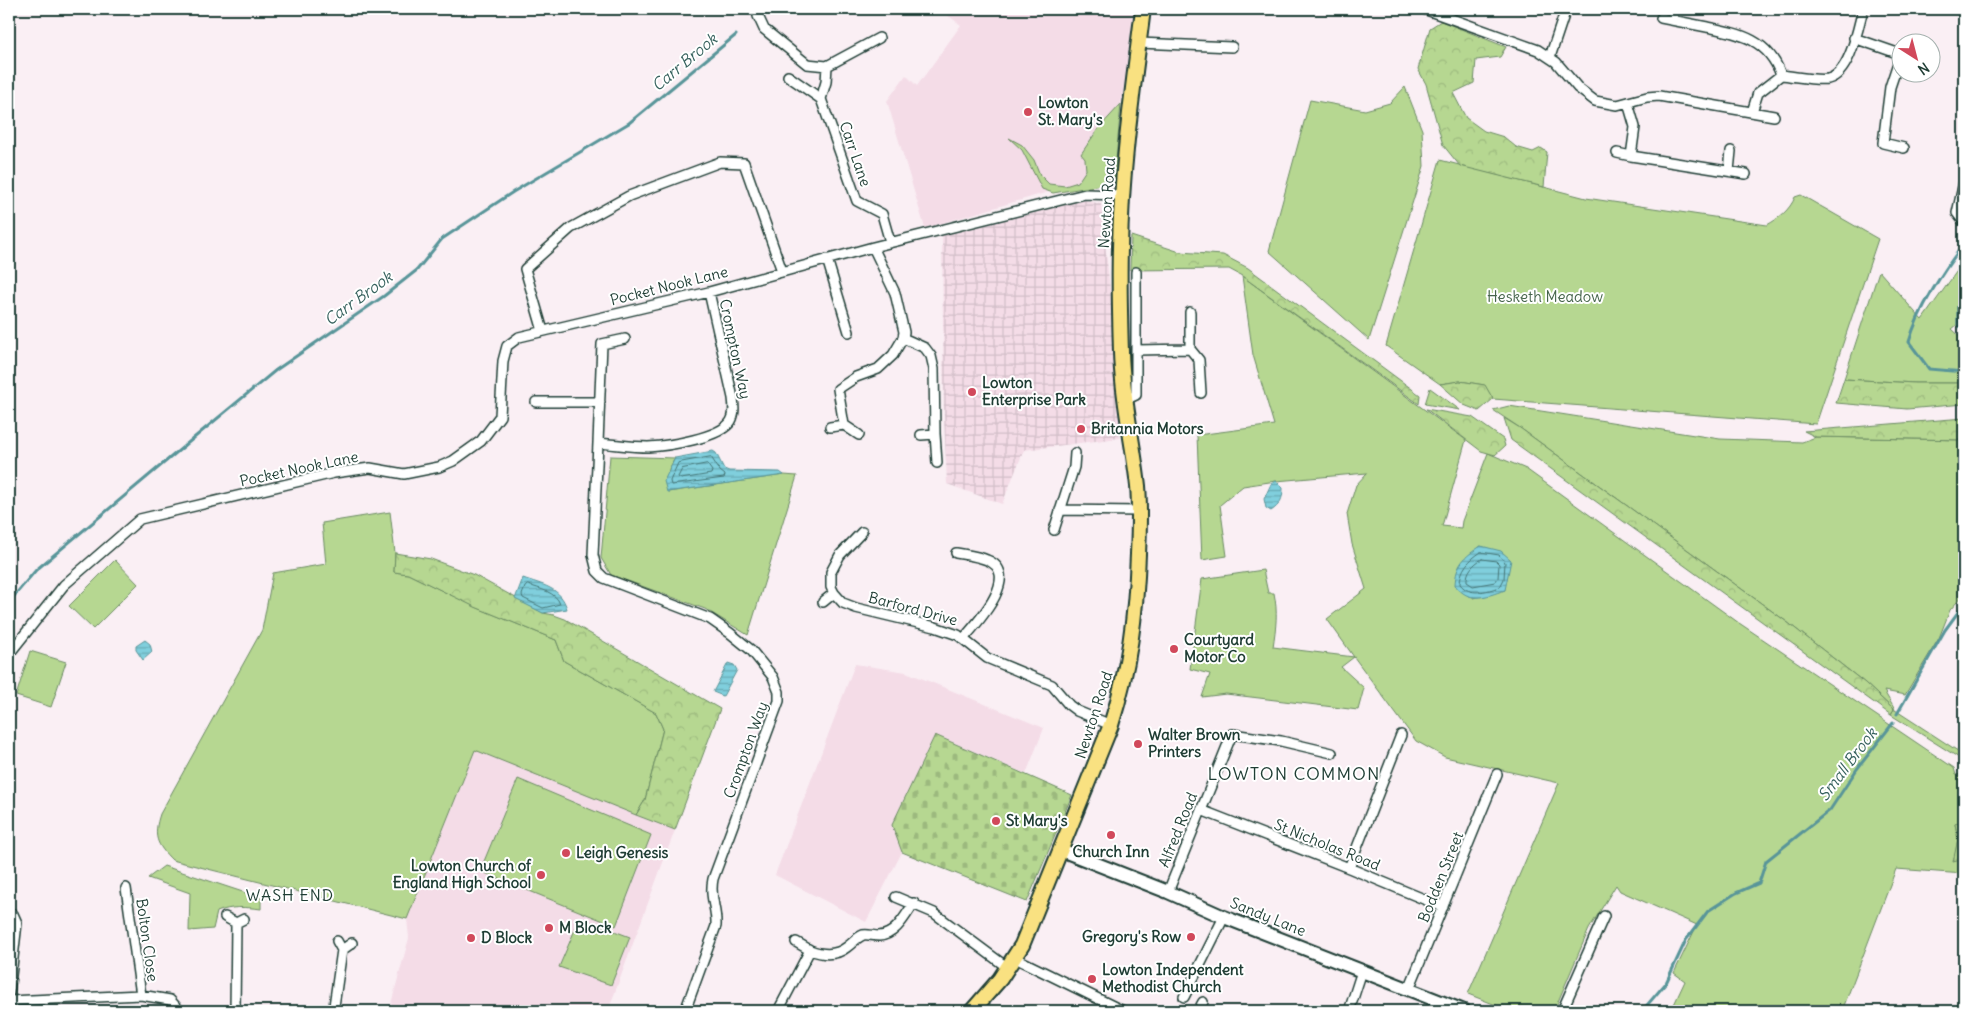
<svg xmlns="http://www.w3.org/2000/svg" width="1973" height="1020" font-family="Delius,sans-serif">
<style>
.built{fill:#f4dce7}
.industrial{fill:url(#industrial-grid)}
.green{fill:#b6d791;stroke:#6a8a62;fill-rule:evenodd}
.forest{fill:url(#forest-crowns);stroke:#6a8a62}
.cemetery{fill:url(#cemetery-stones);stroke:#6a8a62}
.water{fill:url(#water-rules);stroke:#599599}
.lines{fill:none;stroke-linecap:round;stroke-linejoin:round}
.shore{stroke:#467778;stroke-width:1}
.stream{stroke:#599599;stroke-width:3}
.street-casing{stroke:#1f3d34;stroke-width:12}
.secondary-casing{stroke:#1f3d34;stroke-width:16}
.primary-casing{stroke:#1f3d34;stroke-width:18}
.street{stroke:#fff;stroke-width:9}
.secondary{stroke:#fff;stroke-width:12}
.primary{stroke:#f9e181;stroke-width:14}
.poi-dot{fill:#d1495b;stroke:#fff;stroke-width:2}
.labels{text-anchor:middle;stroke-width:4;stroke-linejoin:round;paint-order:stroke}
.poi-label{font-size:15px;font-weight:bold;fill:#1f3d34;stroke:#fff;text-anchor:start}
.street-label{font-size:15px;fill:#1f3d34;stroke:#fff}
.park-label{font-size:15px;fill:#45644b;stroke:#fff}
.water-label{font-size:16px;font-style:italic;fill:#37625e;stroke:#fff}
.neighbourhood-label{font-size:16px;letter-spacing:1px;fill:#1f3d34;stroke:#fff}
.quarter-label{font-size:18px;letter-spacing:1px;fill:#1f3d34;stroke:#fff}
</style>
<defs>
<pattern id="industrial-grid" width="8" height="8" patternUnits="userSpaceOnUse" patternTransform="scale(1.25)"><rect width="8" height="8" fill="#f4dce7"/><path d="M0 4h8M4 0v8" fill="none" stroke="#d1bec7"/></pattern>
<pattern id="forest-crowns" width="20" height="18" patternUnits="userSpaceOnUse" patternTransform="scale(1.25)"><rect width="20" height="18" fill="#b6d791"/><path d="M2 6a3 3 0 1 1 6 0M12 15a3 3 0 1 1 6 0" fill="none" stroke="#9cb97e"/></pattern>
<pattern id="cemetery-stones" width="16" height="16" patternUnits="userSpaceOnUse" patternTransform="scale(1.25)"><rect width="16" height="16" fill="#b6d791"/><path d="M2 7V4a2 2 0 0 1 4 0v3zM10 15v-3a2 2 0 0 1 4 0v3z" fill="#9cb97e"/></pattern>
<pattern id="water-rules" width="6" height="5" patternUnits="userSpaceOnUse" patternTransform="scale(1.25)"><rect width="6" height="5" fill="#80cfdd"/><path d="M0 2.5h6" fill="none" stroke="#68a9b4"/></pattern>
</defs>
<rect width="100%" height="100%" fill="#faeff4"/>
<filter id="ink" filterUnits="userSpaceOnUse"><feTurbulence type="fractalNoise" baseFrequency=".02" numOctaves="2"/><feDisplacementMap in="SourceGraphic" scale="10" xChannelSelector="R" yChannelSelector="G"/><feConvolveMatrix kernelMatrix="1 2 1 2 8 2 1 2 1" color-interpolation-filters="sRGB"/></filter>
<g filter="url(#ink)">
<!-- built -->
<path class="built" d="M939,9H1138L1121,104L1086,181L925,228L887,101L906,75L917,86L961,25Z
M855,664L906,672L1044,728L1026,774L935,735L892,825L902,852L866,922L775,875Z
M475,750L675,830L608,1011H389L409,938L407,919Z"/>
<!-- industrial -->
<path class="industrial" d="M1085,200L1101,204L1116,346L1120,438L1024,450L1002,504L947,484L944,417L942,236Z"/>
<!-- green -->
<path class="green" d="M1405,87L1422,130L1424,166L1369,340L1269,251L1310,100L1365,110L1390,103Z
M1121,104L1114,183L1053,193L1042,189L1022,150L1009,138L1022,145L1034,160L1040,175L1049,184L1065,186L1078,182L1086,170L1085,159L1081,154L1098,129Z
M1440,160L1586,198L1767,225C1778,219 1790,210 1795,197L1801,195L1878,239L1816,424L1493,399L1484,385L1460,381L1440,384L1386,346Z
M1964,261V304L1957,306V325L1952,329L1964,340V383H1915L1844,379L1879,271L1922,320Z
M1242,276L1466,440L1442,526L1461,528L1462,521L1488,453L1526,469L1739,623L1954,768L1956,775L1964,774V819L1955,824L1958,839L1954,861L1964,859V874L1896,869L1842,1011H1671L1685,981L1674,973L1697,925L1620,891L1616,885L1589,929L1554,1011H1511L1468,994L1559,783L1445,757L1416,741L1354,657L1341,667L1364,688L1358,710L1226,694L1202,697L1210,674L1190,669L1202,579L1263,570L1268,593H1274C1278,613 1276,626 1273,647L1354,657L1327,619L1366,589L1352,544L1347,514L1356,485L1367,473L1276,481L1243,486L1220,505L1227,556L1202,560L1197,435L1274,425L1253,355ZM1480,546L1490,549L1505,590L1473,598Z
M1509,406L1720,439L1802,442L1816,437L1964,440V594L1950,610L1939,638L1905,695L1884,691L1895,710L1964,755V761L1891,715L1894,710L1865,683L1787,622L1520,428L1493,410Z
M610,456L675,458L669,469L668,492L784,475L797,476L748,635L705,609L611,575L601,558Z
M390,512L395,553L394,572L408,574L478,608L556,640L564,661L656,713L663,729L645,800L636,815L475,750L407,919L172,860C156,844 153,836 160,814L262,630L273,573L326,564L322,523Z
M115,560L138,584L93,629L69,606Z
M30,651L66,662L51,707L16,696Z
M518,779L651,835L616,926L480,871Z
M164,866L261,898V909C246,907 231,906 217,912L213,929L189,931L190,893L148,878Z
M580,918L630,937L611,985L559,967Z"/>
<!-- forest -->
<path class="forest" d="M1441,21L1506,47L1500,57L1476,60L1474,83L1453,93L1466,118L1484,131L1504,137L1516,147L1533,152L1541,148L1547,152L1544,187L1460,166L1443,145L1426,84L1418,69L1430,28Z
M1131,236L1180,252L1223,255L1248,268L1420,395L1419,404L1242,276L1229,269L1130,270Z
M1844,379L1915,383H1964V404L1907,409L1836,403Z
M1460,381L1485,385L1493,399L1479,411L1464,405L1440,384Z
M1430,388L1460,410L1425,404Z
M1426,409L1472,417L1503,439L1505,446L1495,455L1481,451Z
M1504,418L1520,428L1787,622L1865,683L1894,710L1891,715L1511,440Z
M1964,418V440L1816,437L1804,431Z
M395,553L431,559L474,575L543,613L554,615L565,619L720,709L675,830L636,815L645,800L663,729L656,713L564,661L556,640L475,607L408,574L394,572Z
M1964,819V859L1953,862L1958,839L1955,824Z"/>
<!-- cemetery -->
<path class="cemetery" d="M935,735L1072,795L1027,902L902,852L892,825Z"/>
<!-- water -->
<path class="water" d="M1964,304V332L1957,325V306Z
M713,451L716,453L724,469L729,471L780,472L784,475L667,492L664,481L675,458Z
M1276,481L1283,488C1283,499 1280,505 1271,511L1266,508L1264,499L1271,484Z
M1481,546L1501,551L1511,560L1505,590C1485,597 1469,604 1455,585C1456,564 1464,557 1481,546Z
M523,578C542,585 561,587 567,609L543,613L515,599Z
M145,640L150,644L152,652L143,660L136,650V646Z
M728,663L734,665L737,670L723,696L713,692Z"/>
<g class="lines">
<!-- shore -->
<path class="shore" d="M711,457L720,471L725,475L724,478L671,485L670,481L678,463Z
M707,464L712,471L711,474L681,479L678,477L682,469Z
M1481,552L1499,555L1505,562L1504,579L1500,587C1486,591 1470,597 1460,584C1460,569 1469,560 1481,552Z
M1482,559L1496,561L1499,564L1498,578L1495,582L1473,586L1467,582C1466,572 1473,564 1482,559Z
M528,585C540,589 556,592 560,604L543,608L523,598L522,595L525,587Z"/>
<!-- stream -->
<path class="stream" d="M1964,244C1944,269 1918,310 1909,342L1929,369L1964,372
M9,602L36,570L201,432L276,370L384,296L417,270L442,239L513,192L629,123L736,35
M1897,714L1945,630L1964,604
M1642,1011L1666,983L1686,940L1708,911L1736,893L1759,883L1766,861L1830,810L1857,769L1893,723"/>
<!-- street casing -->
<g class="street-casing">
<path id="street" d="M762,9L758,16L764,29L807,64L827,66L826,82L821,99
M1424,9L1538,50L1556,62L1578,88L1595,101L1617,105L1647,97L1659,96L1774,116
M1661,18C1676,21 1692,24 1707,27C1741,34 1768,39 1781,75
M1672,20L1674,9
M1854,38L1900,54
M1139,43L1232,47
M1550,57L1566,9
M1900,57L1890,87L1883,143L1904,148
M827,66L879,38
M788,76L821,99L857,201L882,214L890,242
M1628,103L1635,127L1631,156L1746,174
M1752,112L1758,93L1781,75C1794,76 1815,81 1828,79C1850,74 1858,28 1863,9
M1617,153L1631,156
M1729,171L1731,151
M1964,182L1957,213L1964,222
M827,259L849,332
M543,331L525,269L571,228L629,196L720,162L744,163L782,271
M903,338L925,348L931,356L934,369L935,434L937,463
M1190,349L1199,360L1201,393
M1136,350L1190,349V312
M1125,400L1136,395V272
M536,402H600
M830,427L844,425
M859,435L844,425L838,389L856,377L878,369L893,355L903,338L904,332L895,293L873,247
M921,435L935,434
M598,443L602,344L625,339
M1060,510L1139,511
M1054,530L1074,467L1075,453
M862,532L840,555L831,572V587L834,593L843,603L856,608L935,627L958,635L987,658L1052,685L1069,705L1077,711L1111,725
M956,553C967,555 978,556 987,560C1023,574 976,624 964,638
M823,602L834,593
M9,654L64,585L140,519L334,473L370,468L404,474L439,467L453,461L481,441L500,416L503,361L507,346L519,337L709,292L873,247L1085,194L1123,195
M1201,810L1349,868L1443,907
M1349,868L1401,735
M126,888L141,995
M1168,892L1232,734L1281,741L1332,753
M896,897L934,913L1008,968
M9,912L13,914L17,923L9,993
M225,917L236,923L244,919
M337,941L342,950L352,943
M796,942L810,950
M1015,958L1123,1011
M1409,989L1497,774
M1184,997L1224,917
M9,1001L141,995L170,1000L180,1011
M235,1011L236,923
M330,1011L334,1006L342,950
M685,1011L716,926C717,908 709,898 713,879L779,701V692L773,677L751,650L730,633L710,619L604,578L597,571L593,555L598,443C614,444 631,447 648,447C667,446 721,438 731,421C735,414 734,406 733,398L709,292
M778,1011L810,950C823,955 836,956 847,947C853,943 856,938 863,935C868,934 873,936 879,936C896,935 905,916 914,903
M1198,1011L1203,1002
M1349,1011L1362,971
M1562,1011L1604,916"/>
</g>
<!-- secondary casing -->
<g class="secondary-casing">
<path id="secondary" d="M1061,850L1168,892L1224,917L1464,1011"/>
</g>
<!-- primary casing -->
<g class="primary-casing">
<path id="primary" d="M972,1011L1000,979L1022,945L1111,725C1129,668 1136,615 1138,554C1139,532 1140,509 1138,486C1133,441 1122,397 1121,352C1120,318 1119,283 1120,249C1121,169 1133,89 1143,9"/>
</g>
<!-- street -->
<use href="#street" class="street"/>
<!-- secondary -->
<use href="#secondary" class="secondary"/>
<!-- primary -->
<use href="#primary" class="primary"/>
</g>
</g>
<!-- markers -->
<g class="poi-dot">
<circle cx="1028" cy="112" r="5"/>
<circle cx="972" cy="392" r="5"/>
<circle cx="1081" cy="429" r="5"/>
<circle cx="1174" cy="649" r="5"/>
<circle cx="1138" cy="744" r="5"/>
<circle cx="996" cy="821" r="5"/>
<circle cx="1111" cy="835" r="5"/>
<circle cx="566" cy="853" r="5"/>
<circle cx="541" cy="875" r="5"/>
<circle cx="549" cy="928" r="5"/>
<circle cx="1191" cy="937" r="5"/>
<circle cx="471" cy="938" r="5"/>
<circle cx="1092" cy="979" r="5"/>
</g>
<g class="labels">
<!-- poi labels -->
<g class="poi-label">
<text x="1038" y="108">Lowton<tspan x="1038" dy="17">St. Mary's</tspan></text>
<text x="982" y="388">Lowton<tspan x="982" dy="17">Enterprise Park</tspan></text>
<text x="1091" y="434">Britannia Motors</text>
<text x="1184" y="645">Courtyard<tspan x="1184" dy="17">Motor Co</tspan></text>
<text x="1148" y="740">Walter Brown<tspan x="1148" dy="17">Printers</tspan></text>
<text x="1006" y="826">St Mary's</text>
<text x="1111" y="857" text-anchor="middle">Church Inn</text>
<text x="576" y="858">Leigh Genesis</text>
<text x="531" y="871" text-anchor="end">Lowton Church of<tspan x="531" dy="17">England High School</tspan></text>
<text x="559" y="933">M Block</text>
<text x="1181" y="942" text-anchor="end">Gregory's Row</text>
<text x="481" y="943">D Block</text>
<text x="1102" y="975">Lowton Independent<tspan x="1102" dy="17">Methodist Church</tspan></text>
</g>
<!-- street labels -->
<g class="street-label">
<text transform="translate(855 154) rotate(71)" y="5">Carr Lane</text>
<text transform="translate(1107 203) rotate(-86)" y="5">Newton Road</text>
<text transform="translate(669 286) rotate(-14)" y="5">Pocket Nook Lane</text>
<text transform="translate(735 349) rotate(78)" y="5">Crompton Way</text>
<text transform="translate(299 469) rotate(-12)" y="5">Pocket Nook Lane</text>
<text transform="translate(913 609) rotate(15)" y="5">Barford Drive</text>
<text transform="translate(1094 715) rotate(-72)" y="5">Newton Road</text>
<text transform="translate(746 750) rotate(-70)" y="5">Crompton Way</text>
<text transform="translate(1178 830) rotate(-68)" y="5">Alfred Road</text>
<text transform="translate(1327 845) rotate(22)" y="5">St Nicholas Road</text>
<text transform="translate(1441 877) rotate(-68)" y="5">Bodden Street</text>
<text transform="translate(1268 917) rotate(22)" y="5">Sandy Lane</text>
<text transform="translate(147 940) rotate(82)" y="5">Bolton Close</text>
</g>
<!-- park labels -->
<g class="park-label">
<text x="1545" y="302">Hesketh Meadow</text>
</g>
<!-- water labels -->
<g class="water-label">
<text transform="translate(684 62) rotate(-40)" y="6">Carr Brook</text>
<text transform="translate(358 298) rotate(-36)" y="6">Carr Brook</text>
<text transform="translate(1847 764) rotate(-53)" y="6">Small Brook</text>
</g>
<!-- neighbourhood labels -->
<g class="neighbourhood-label">
<text x="290" y="901">WASH END</text>
</g>
<!-- quarter labels -->
<g class="quarter-label">
<text x="1294" y="780">LOWTON COMMON</text>
</g>
</g>
<!-- margin -->
<rect width="1973" height="1020" fill="none" stroke="#fff" stroke-width="30"/>
<rect x="15" y="15" width="1943" height="990" fill="none" stroke="#1f3d34" stroke-width="2" filter="url(#ink)"/>
<!-- north arrow -->
<g transform="translate(1916 58) rotate(144)"><circle r="24" fill="#ffffff" stroke="#a5b1ae"/>
<path d="M0-4L9 19L0 12L-9 19Z" fill="#d1495b"/>
<text y="-8" font-size="14" font-weight="bold" text-anchor="middle" fill="#1f3d34">N</text>
</g>
</svg>
